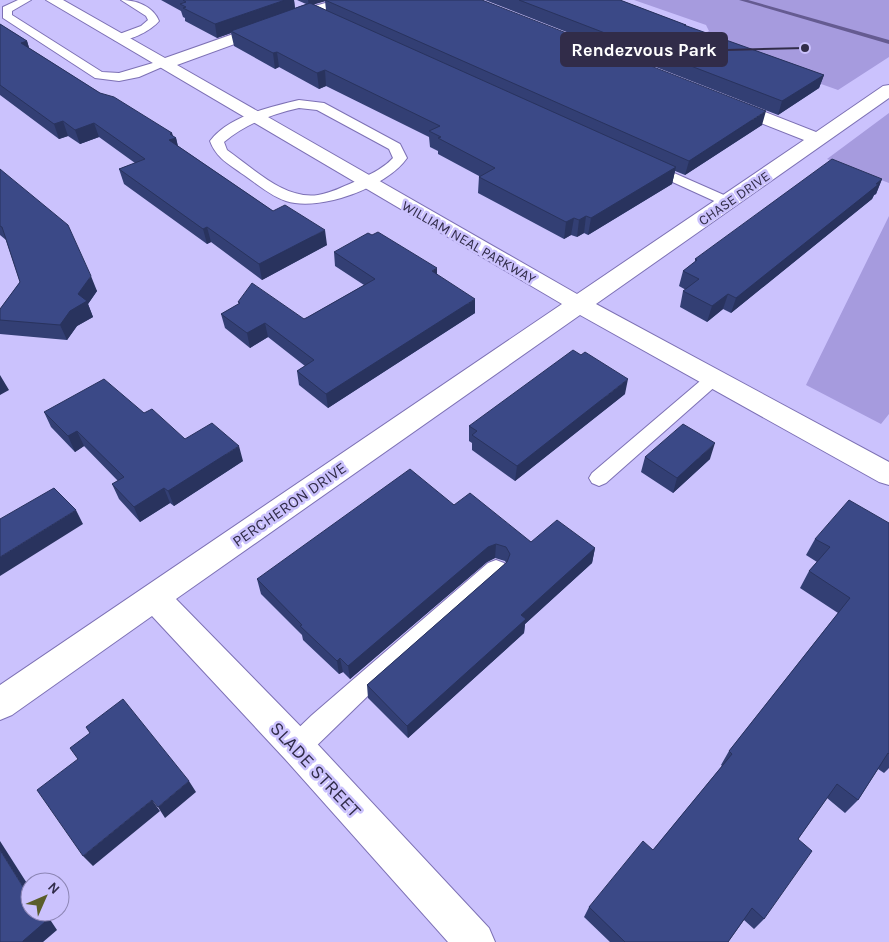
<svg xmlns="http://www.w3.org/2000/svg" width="889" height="942" font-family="Karla,sans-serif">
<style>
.green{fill:#a69bde}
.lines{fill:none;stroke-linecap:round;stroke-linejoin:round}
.stream{fill:#655b91;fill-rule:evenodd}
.lane-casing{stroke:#7d71b5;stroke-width:2}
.street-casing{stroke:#7d71b5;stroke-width:2}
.lane{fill:#fff;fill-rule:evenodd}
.street{fill:#fff;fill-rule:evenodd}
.wall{fill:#333f74;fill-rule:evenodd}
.shaded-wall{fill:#29335e}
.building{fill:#3b4987;stroke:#29335e}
.labels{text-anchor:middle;stroke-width:5;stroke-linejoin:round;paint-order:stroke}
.far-street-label{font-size:14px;fill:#312c49;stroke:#cbc2fd}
.street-label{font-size:16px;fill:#312c49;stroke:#cbc2fd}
.near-street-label{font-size:19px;fill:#312c49;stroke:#cbc2fd}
.leader{fill:none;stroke:#312c49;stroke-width:2}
.callout-dot{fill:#312c49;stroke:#cbc2fd;stroke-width:2}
.callout{fill:#312c49;stroke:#312c49;stroke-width:2}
.callout-label{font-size:18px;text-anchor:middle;font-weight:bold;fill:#fff}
</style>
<rect width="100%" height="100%" fill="#cbc2fd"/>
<!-- green -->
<path class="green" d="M634,0H889V57L838,90L694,39L709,31L706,25Z
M889,113V183L827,159Z
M889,216V414L881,424L806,385Z"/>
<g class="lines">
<!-- stream -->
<path class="stream" d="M739,0H748L889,40V44Z"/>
<!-- lane casing -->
<g class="lane-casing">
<path id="lane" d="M18,0H31L12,11V15L102,72L119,73L163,60L169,64L139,77L119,81L95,78L3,18V7Z
M121,0C136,0 153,6 159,21C151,31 127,43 114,40V36L141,26L148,20L146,16Z
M299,100L324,103L400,144L407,158C387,187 320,212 286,201C271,196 257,184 244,175C230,165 216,158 210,141C229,116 270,107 299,100ZM299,108L317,110L389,149L393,158C382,170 368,175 354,182C342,187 331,193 318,195C284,200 253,168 227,150L224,142C245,124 272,114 299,108Z
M649,162L733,199L735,202L733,205H723L644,169L642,166L644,163Z
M712,374L718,376L721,380L718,384L606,483L599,486L592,483L589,478L592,473L706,376Z
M496,560L504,563L507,569L504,575L378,686L306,756L297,759L288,756L284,747L288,738L312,715L488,563Z"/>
</g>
<!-- street casing -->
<g class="street-casing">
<path id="street" d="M46,0H63L165,58L304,9L336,0H359L357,3L314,15L177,65L577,294L804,140L725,109L722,105L725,101H737L816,132L883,86L889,85V98L596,304L889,462V485L879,482L580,315L176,599L309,735L489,928L495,942H448L285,759L152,616L12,715L0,720V685L562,304Z"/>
</g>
<!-- lane -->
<use href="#lane" class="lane"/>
<!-- street -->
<use href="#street" class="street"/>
</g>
<!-- wall -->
<path class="wall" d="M161,0H294L295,8L306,4L297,0H482L762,125L685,175L675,171L672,184L588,235L584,233L577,237L571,235L564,239L478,193L479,176L438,154V151L430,147L429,137L326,86L319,89L279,67L275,69L234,46L231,33L217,38L185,21V18L183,17L181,11ZM325,1L326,10L313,4Z
M485,0H620L686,25V26L824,75L819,88L778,115Z
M0,24L27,41L29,48L100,93L172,133L173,136L176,138L178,146L273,211L327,245L262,280L211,242L207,244L124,184L119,169L135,163L99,137L80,144L68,136L59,139L0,95Z
M0,169L97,291L88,304L93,317L77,326L67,340L0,334V309L20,282L6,240L0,235Z
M882,179L876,194L874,195L872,199L731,313L723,309L707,322L680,307L683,291L686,290L679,286L683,271L695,262V259Z
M334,252L437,274L475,313L328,408L299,385L297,371L305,366L268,337L250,348L225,328L221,314L239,304L238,302L304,319L308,317L364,285L335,266Z
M625,394L515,481L472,450V443L469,441V426Z
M44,412L144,413L185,439L243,461L174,506L170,503L140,522L119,499L112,484L118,481L84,446L75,452L51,427Z
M645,457L710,459L673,493L641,472Z
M454,505L531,542L595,548L592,563L525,624L524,633L408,738L368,698L367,685L506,563L505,561L495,558L487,562L350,679L343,672L339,674L303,640L302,635L261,594L257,579Z
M889,523V768L884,773L878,769L858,800L845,813L827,798L798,839L764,919L754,929L744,920L728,942H610L584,917L589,907L653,850L722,766L721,765L729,751L838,613L800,588L809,571L817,562L806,555L815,539Z"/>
<!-- shaded-wall -->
<path class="shaded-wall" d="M285,0H294L295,10L231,31V33L217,38L215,24Z
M308,0H329L309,6Z
M27,41L31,54L21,43Z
M277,52L279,67L275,69L273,53Z
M325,70L326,86L319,89L317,73Z
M824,75L819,88L778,115L782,101Z
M766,111L762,125L685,175L689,161Z
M63,121L68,136L59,139L54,124Z
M94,123L99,137L80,144L75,130Z
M172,133L173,139L176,138L179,152L169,140L170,134Z
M676,167L672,184L588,235L591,218Z
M882,179L876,194L874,195L872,199L731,313L736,298Z
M586,216L584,233L577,237L579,220Z
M574,218L571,235L564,239L566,222Z
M207,227L211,242L207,244L203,229Z
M325,230L327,245L262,280L259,264Z
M437,268V282L432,271Z
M91,276L97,291L88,304L93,317L77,326L67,340L60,325L78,294Z
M728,294L723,309L707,322L712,306Z
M475,299V313L328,408L326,394Z
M265,323L268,337L250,348L247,333Z
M0,375L9,390L0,395Z
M628,379L625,394L515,481L517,466Z
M77,431L84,446L75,452L68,436Z
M715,443L710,459L673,493L677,478Z
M239,446L243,461L174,506L168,491Z
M164,488L170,503L140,522L134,507Z
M76,510L83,524L0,576V557Z
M496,544L495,558L487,562L350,679L348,666L488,547Z
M595,548L592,563L525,624L524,633L408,738L407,726L521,615Z
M340,658L343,672L339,674L337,661Z
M189,781L196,792L165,818L158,807Z
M152,800L160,811L93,866L83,856Z
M0,841L30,888V898L0,850Z
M39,912H45L57,930L43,942H23V941Z"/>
<!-- building -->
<path class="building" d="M183,0H285L215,24L183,8L186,7L180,4L186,2Z
M325,0H482L766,111L689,161Z
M519,0H620L686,25H684L824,75L782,101Z
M310,3L676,167L591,218L586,216L579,220L574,218L566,222L479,177L495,168L438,138L441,137L429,131L440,126L325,70L317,73L277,52L273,53L231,31Z
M0,24L27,41L21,43L100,93L114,97L172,133L170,134L176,138L169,140L273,211L285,205L325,230L259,264L207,227L203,229L119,169L145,159L94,123L75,130L63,121L54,124L0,85Z
M832,159L882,179L876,184H879L736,298L728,294L712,306L683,291L699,279L683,271L697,260L695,259Z
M0,169L68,225L91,276L78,294L87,301L70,311L60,325L0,320V309L20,282L2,227L0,226Z
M378,232L437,268L432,271L475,299L326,394L297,371L314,360L265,323L247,333L221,314L240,303L238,302L252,283L304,319L308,317L375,279L334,252L368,233L372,235Z
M573,350L581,355L585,352L628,379L517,466L472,435L477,431L469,426Z
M104,379L144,413L152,409L185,439L212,423L239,446L168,491L164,488L134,507L112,484L124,477L77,431L68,436L44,412Z
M683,424L715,443L677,478L645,457Z
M410,469L454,505L470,493L531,542L557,520L595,548L521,615L526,619L407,726L367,685L507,562L510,554L506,547L496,544L488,547L348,666L340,658L337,661L300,626L302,625L257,579Z
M54,488L76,510L0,557V519Z
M849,500L889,523V754L888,753L858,800L837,784L798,839L812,851L764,919L752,908L728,942H625L589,907L643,841L653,850L732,754L729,751L850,598L809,571L830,547L815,539Z
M123,699L189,781L158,807L152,800L83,856L37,790L78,759L70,748L90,733L86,727Z
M0,850L30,898V912H39L45,922L23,941V942H0Z"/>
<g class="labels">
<!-- far-street labels -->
<g class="far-street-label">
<text transform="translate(734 198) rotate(-35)" y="5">CHASE DRIVE</text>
<text transform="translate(469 242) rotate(30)" y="5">WILLIAM NEAL PARKWAY</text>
</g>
<!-- street labels -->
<g class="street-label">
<text transform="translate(289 504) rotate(-35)" y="6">PERCHERON DRIVE</text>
</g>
<!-- near-street labels -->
<g class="near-street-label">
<text transform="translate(316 769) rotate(47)" y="7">SLADE STREET</text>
</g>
</g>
<!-- callouts -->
<path class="leader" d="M805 48L727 50"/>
<circle class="callout-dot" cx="805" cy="48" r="5"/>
<rect class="callout" x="561" y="33" width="166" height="33" rx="5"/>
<g class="callout-label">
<text x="644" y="56">Rendezvous Park</text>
</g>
<!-- north arrow -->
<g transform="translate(45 897) rotate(45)"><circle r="24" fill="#cbc2fd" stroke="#8d86b5"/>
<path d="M0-4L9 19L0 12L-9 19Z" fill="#5a5d2a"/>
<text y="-8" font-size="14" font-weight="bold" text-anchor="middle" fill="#312c49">N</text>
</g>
</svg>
